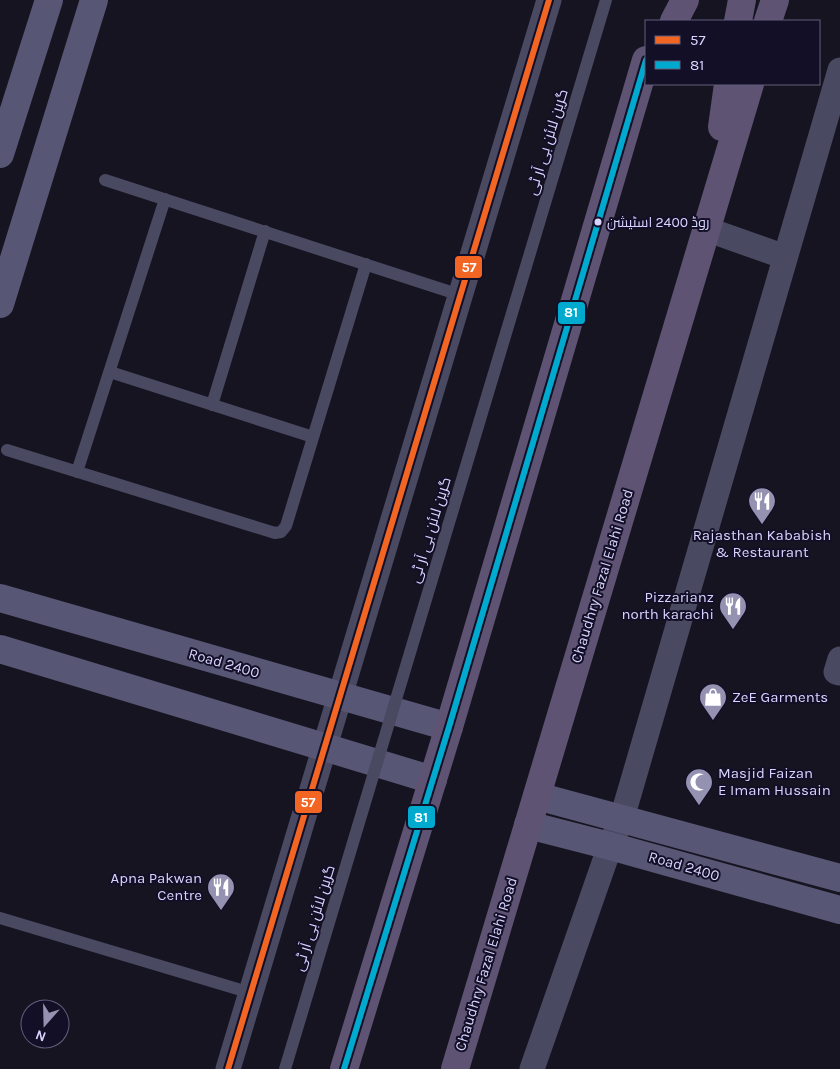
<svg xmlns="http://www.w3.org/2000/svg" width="840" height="1069" font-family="Karla,Cairo,sans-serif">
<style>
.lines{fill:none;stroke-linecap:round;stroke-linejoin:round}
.lane{stroke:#4a4962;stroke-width:12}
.street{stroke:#4a4962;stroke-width:25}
.secondary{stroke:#575674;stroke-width:28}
.primary{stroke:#5e5373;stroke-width:28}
.lane-bridge{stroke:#4a4962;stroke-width:12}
.bus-1-casing{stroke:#130f26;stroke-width:10}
.bus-2-casing{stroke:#130f26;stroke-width:10}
.bus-1{stroke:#f26522;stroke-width:6}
.bus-2{stroke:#00a9ce;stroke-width:6}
.bus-dot{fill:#d9d4ff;stroke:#130f26;stroke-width:2}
.labels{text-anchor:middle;stroke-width:4;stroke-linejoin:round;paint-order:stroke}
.bus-label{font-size:14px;fill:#d9d4ff;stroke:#130f26;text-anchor:start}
.street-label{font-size:15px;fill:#d9d4ff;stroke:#130f26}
.poi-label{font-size:15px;fill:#d9d4ff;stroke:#130f26;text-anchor:end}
.line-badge{stroke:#130f26;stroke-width:2}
.badge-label{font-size:14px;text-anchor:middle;font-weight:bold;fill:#fff}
</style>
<rect width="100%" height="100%" fill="#161421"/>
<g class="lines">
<!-- lane -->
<path class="lane" d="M105,180L460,295
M110,372L313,437
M212,405L265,231
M7,450L275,533L281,532L286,526L366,264
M77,472L165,199
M0,918L251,993"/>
<!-- street -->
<path class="street" d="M706,229L785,257
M840,659L836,672L840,673
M228,1069L549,0
M532,1069L610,846L622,818L840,70"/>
<!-- secondary -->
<path class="secondary" d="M0,154L49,0
M0,304L94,0
M0,598L449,727
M0,649L433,780
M537,796L840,878
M528,825L610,846L840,910"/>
<!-- primary -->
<path class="primary" d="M674,21L685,0
M738,21L742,0
M768,21L775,0
M722,127L728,84
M344,1069L449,727L646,60
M455,1069L750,84"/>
<!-- lane-bridge -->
<path class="lane-bridge" d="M285,1069L606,0"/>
<!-- bus-1 casing -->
<g class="bus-1-casing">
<path id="bus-1" d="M228,1069L549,0"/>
</g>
<!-- bus-2 casing -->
<g class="bus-2-casing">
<path id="bus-2" d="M344,1069L449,727L646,60"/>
</g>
<!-- bus-1 -->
<use href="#bus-1" class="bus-1"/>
<!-- bus-2 -->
<use href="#bus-2" class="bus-2"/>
</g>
<!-- icons -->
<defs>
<g id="restaurant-pin" transform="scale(1.4375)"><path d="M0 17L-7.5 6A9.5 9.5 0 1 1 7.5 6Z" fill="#9591b1" stroke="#130f26"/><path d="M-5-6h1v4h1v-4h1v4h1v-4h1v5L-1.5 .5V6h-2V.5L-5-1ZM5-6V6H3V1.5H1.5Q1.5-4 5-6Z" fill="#fff"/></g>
<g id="shop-pin" transform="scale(1.4375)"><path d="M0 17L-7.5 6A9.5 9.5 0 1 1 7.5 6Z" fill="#9591b1" stroke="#130f26"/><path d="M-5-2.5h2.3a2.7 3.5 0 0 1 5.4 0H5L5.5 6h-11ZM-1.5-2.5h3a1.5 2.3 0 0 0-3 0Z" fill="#fff"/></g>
<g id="mosque-pin" transform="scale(1.4375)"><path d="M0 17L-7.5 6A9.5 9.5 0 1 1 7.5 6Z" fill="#9591b1" stroke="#130f26"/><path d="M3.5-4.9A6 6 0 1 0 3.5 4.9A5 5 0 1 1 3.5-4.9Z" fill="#fff"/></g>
</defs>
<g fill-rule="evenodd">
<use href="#restaurant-pin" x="762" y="501"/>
<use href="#restaurant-pin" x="733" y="606"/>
<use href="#shop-pin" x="713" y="697"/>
<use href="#mosque-pin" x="699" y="782"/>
<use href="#restaurant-pin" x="221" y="887"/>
</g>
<!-- markers -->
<circle class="bus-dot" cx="598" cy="222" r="4.5"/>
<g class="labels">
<!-- bus labels -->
<g class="bus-label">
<text x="607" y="227">روڈ 2400 اسٹیشن</text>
</g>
<!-- street labels -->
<g class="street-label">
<text transform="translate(547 142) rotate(-73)" y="5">گرین لائن بی آر ٹی</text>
<text transform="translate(430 530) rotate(-73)" y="5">گرین لائن بی آر ٹی</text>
<text transform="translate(602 576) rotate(-73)" y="5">Chaudhry Fazal Elahi Road</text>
<text transform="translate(224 663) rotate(16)" y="5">Road 2400</text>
<text transform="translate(684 866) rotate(16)" y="5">Road 2400</text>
<text transform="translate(314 918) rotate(-73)" y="5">گرین لائن بی آر ٹی</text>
<text transform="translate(486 964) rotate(-73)" y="5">Chaudhry Fazal Elahi Road</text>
</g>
<!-- poi labels -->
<g class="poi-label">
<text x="762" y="540" text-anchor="middle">Rajasthan Kababish<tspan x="762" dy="17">&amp; Restaurant</tspan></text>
<text x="714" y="602">Pizzarianz<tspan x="714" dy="17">north karachi</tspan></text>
<text x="732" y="702" text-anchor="start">ZeE Garments</text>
<text x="718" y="778" text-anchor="start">Masjid Faizan<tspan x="718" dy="17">E Imam Hussain</tspan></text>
<text x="202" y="883">Apna Pakwan<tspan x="202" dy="17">Centre</tspan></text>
</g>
</g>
<g class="line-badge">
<rect x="454" y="255" width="29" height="24" rx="5" fill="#f26522"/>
<rect x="557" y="301" width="29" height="24" rx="5" fill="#00a9ce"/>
<rect x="294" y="790" width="29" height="24" rx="5" fill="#f26522"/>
<rect x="407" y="805" width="29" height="24" rx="5" fill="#00a9ce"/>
</g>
<g class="badge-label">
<text x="469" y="272">57</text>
<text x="571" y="317">81</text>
<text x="308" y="807">57</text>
<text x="421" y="822">81</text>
</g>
<!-- legend -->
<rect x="645" y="20" width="175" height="65" fill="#130f26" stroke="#625e7d"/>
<rect x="655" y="36" width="25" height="8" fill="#f26522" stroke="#625e7d"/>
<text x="690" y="45" font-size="15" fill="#d9d4ff">57</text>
<rect x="655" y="61" width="25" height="8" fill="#00a9ce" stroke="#625e7d"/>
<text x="690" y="70" font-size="15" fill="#d9d4ff">81</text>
<!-- north arrow -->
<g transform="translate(45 1024) rotate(200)"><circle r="24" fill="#130f26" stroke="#625e7d"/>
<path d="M0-4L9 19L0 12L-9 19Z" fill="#9591b1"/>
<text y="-8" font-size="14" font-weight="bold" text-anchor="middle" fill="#d9d4ff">N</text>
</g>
</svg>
